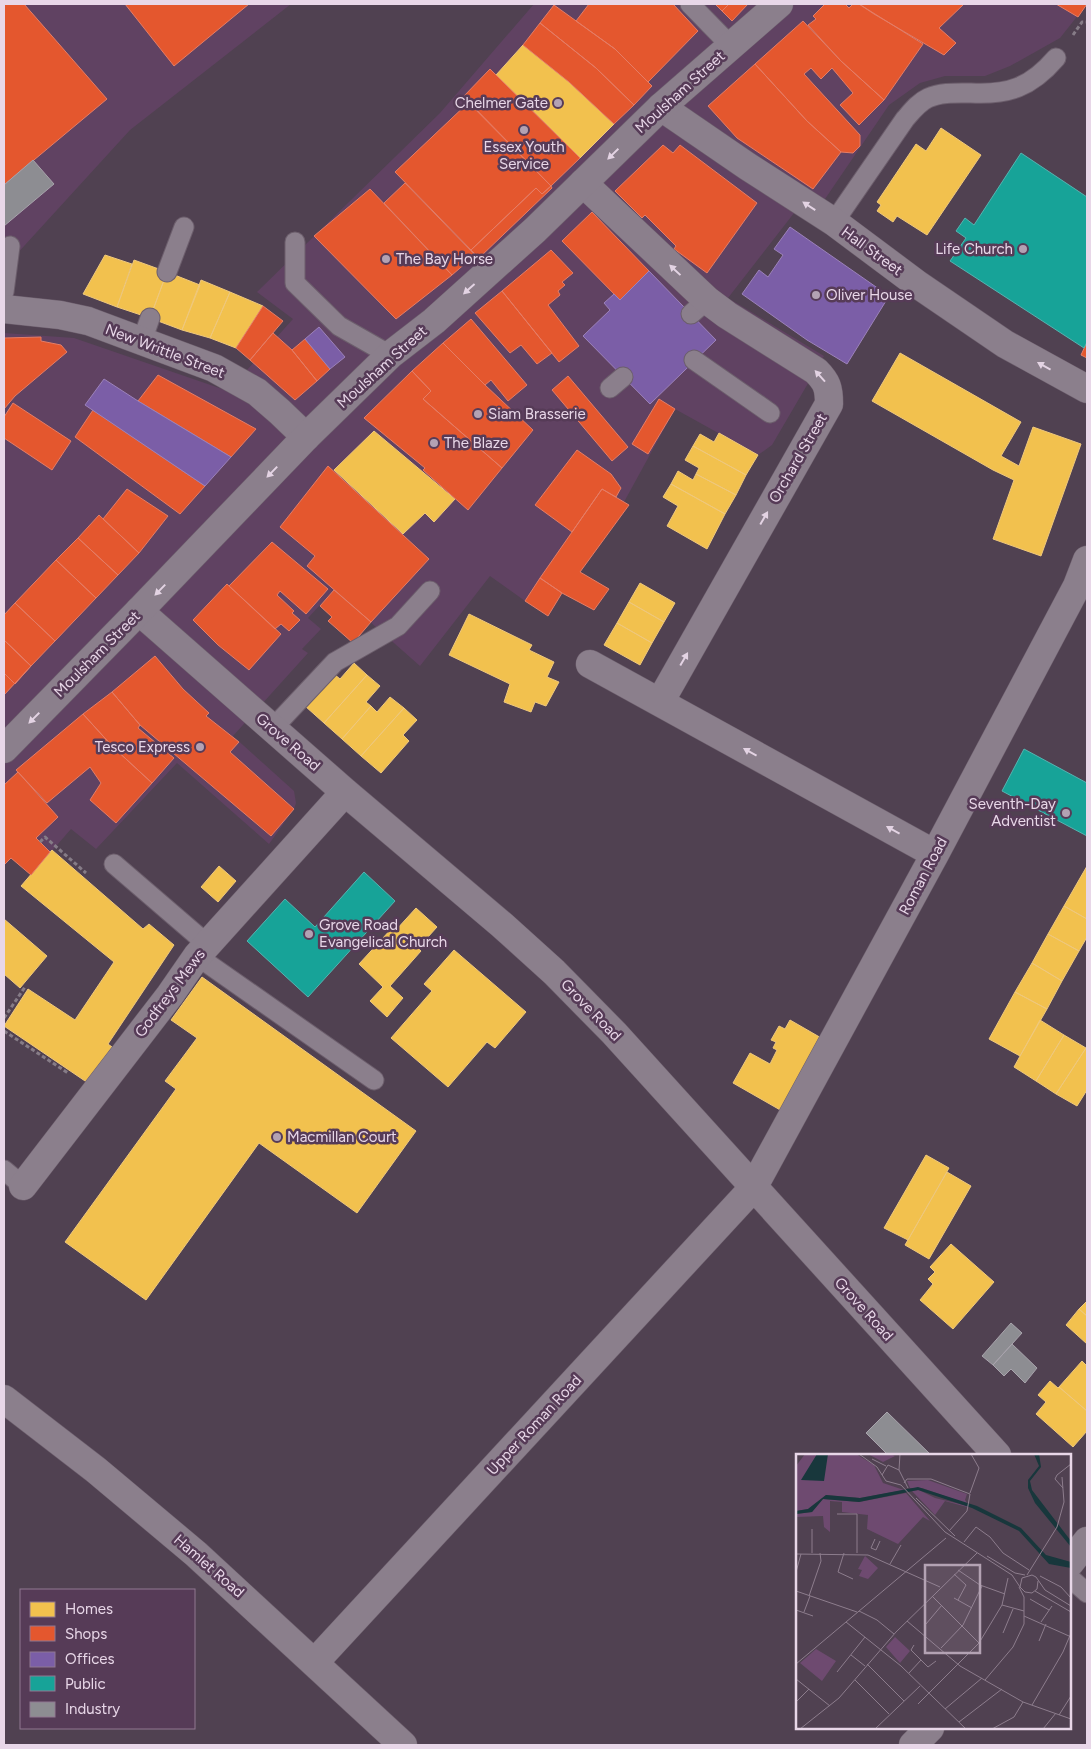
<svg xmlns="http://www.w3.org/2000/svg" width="1091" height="1749" font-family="Figtree,sans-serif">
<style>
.built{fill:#604262}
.homes{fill:#f2c14e;stroke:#efc87c}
.shops{fill:#e4572e;stroke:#e57d66}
.offices{fill:#7b5ea7;stroke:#9c82ba}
.public{fill:#17a398;stroke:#56b3b0}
.industry{fill:#8d8d92;stroke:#a8a3ac}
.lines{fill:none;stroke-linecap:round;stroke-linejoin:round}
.service-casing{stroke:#6c5e6c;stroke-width:21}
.minor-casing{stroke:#6c5e6c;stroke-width:29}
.tertiary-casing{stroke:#6c5e6c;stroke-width:29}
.path{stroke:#867c87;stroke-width:3;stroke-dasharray:4 2.5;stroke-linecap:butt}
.service{stroke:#8b7f8c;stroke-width:19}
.minor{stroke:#8b7f8c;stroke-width:28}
.tertiary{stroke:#8b7f8c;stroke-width:28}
.oneway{fill:#e3d3e3}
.poi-dot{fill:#b3a2b3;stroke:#563b57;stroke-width:2}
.labels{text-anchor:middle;stroke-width:5;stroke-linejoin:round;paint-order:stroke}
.street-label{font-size:15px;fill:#e8d7e8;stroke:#563b57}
.poi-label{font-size:15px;fill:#e8d7e8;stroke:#563b57;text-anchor:start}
.inset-road{fill:none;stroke:#8d7d8d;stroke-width:1}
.view{fill:#b3a2b3;fill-opacity:0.15;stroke:#b3a2b3;stroke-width:2.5}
.inset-edge{fill:none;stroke:#e8d7e8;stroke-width:2.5}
</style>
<rect width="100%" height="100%" fill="#504151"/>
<!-- built -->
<path class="built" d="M4,4H291L130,130L4,268Z
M534,4H1087L1060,38L1010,66L985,76H945L920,83L889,105L810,221L794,213L728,298L824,356L772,445L758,455L675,409L624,502L602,489L525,601L490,576L420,666L334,590L308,618L321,629L302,649L308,653L233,736L294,791L296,803L294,809L269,844L177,763L96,849L71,829L31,875L11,858L4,866V333L74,338L228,391L293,319L257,292L440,113Z"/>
<!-- homes -->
<path class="homes" d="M523,45L569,82L614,124L580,158L496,75Z
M941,128L981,155L927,235L897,216L893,222L877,211L881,205L877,202L916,144L926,151Z
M105,255L132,264L117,307L83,294Z
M134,260L167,272L150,318L117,307Z
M167,272L200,285L182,330L150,318Z
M201,280L230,292L210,338L182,330Z
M230,292L263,306L236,348L210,338Z
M900,353L1021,422L1001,456L1019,466L1033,427L1081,444L1041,556L993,539L1014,480L993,470L872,401Z
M374,431L455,499L434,522L425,513L403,534L334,470Z
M719,433L758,455L746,475L693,446L700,434L714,442Z
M693,446L746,475L736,495L696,474L699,468L685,460Z
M678,471L693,480L696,474L736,495L725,514L671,484Z
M671,484L725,514L707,549L667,526L678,506L663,497Z
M640,583L675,603L664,622L629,602Z
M629,602L664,622L652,643L617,623Z
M469,614L532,645L529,650L554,662L547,677L559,682L546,706L535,702L531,712L504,702L510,684L449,655Z
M617,623L652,643L640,665L604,645Z
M354,663L367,675L324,723L305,706L334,674L340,679Z
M367,675L380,686L366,702L371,706L342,739L324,723Z
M390,697L404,708L361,756L342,739L371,706L377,712Z
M404,708L417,720L403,735L409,741L381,773L361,756Z
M52,850L143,929L149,924L174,945L108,1044L112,1047L88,1083L4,1026L28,989L75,1020L114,962L21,886Z
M219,866L236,881L218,902L201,887Z
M1087,866V919L1064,906Z
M1064,906L1087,919V937L1079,951L1048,934Z
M416,908L437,927L418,948L421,951L390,986L403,998L387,1017L370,1001L383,987L359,964L393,927L396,930Z
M4,919L47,956L20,988L4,974Z
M1048,934L1079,951L1062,981L1032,963Z
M454,950L526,1012L495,1048L487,1042L448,1087L391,1038L432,991L424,984Z
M1032,963L1062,981L1047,1009L1015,992Z
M202,977L416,1131L357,1213L259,1143L146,1300L65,1242L176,1089L165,1081L197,1038L171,1020Z
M1015,992L1047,1009L1020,1056L989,1039Z
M790,1020L823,1039L782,1111L733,1083L750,1053L770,1064L777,1050L773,1048L776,1042L771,1040L779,1026L785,1029Z
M1040,1020L1064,1035L1036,1081L1014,1067Z
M1064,1035L1086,1048L1056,1094L1036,1081Z
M1086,1048L1087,1049V1090L1077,1106L1056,1094Z
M926,1155L949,1168L908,1240L884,1228Z
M947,1172L971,1186L929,1259L905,1245Z
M951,1244L994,1282L953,1329L920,1300L933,1284L928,1279L935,1272L930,1267Z
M1087,1301V1316L1079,1309Z
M1079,1309L1087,1316V1344L1066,1325Z
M1082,1361L1087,1366V1411L1059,1387Z
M1050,1381L1058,1388L1059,1387L1087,1411V1431L1073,1447L1036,1414L1046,1402L1038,1395Z"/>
<!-- shops -->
<path class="shops" d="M4,4H24L107,99L4,185Z
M125,4H249L174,66Z
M589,4H673L698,31L648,82L615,49L576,21Z
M715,4H729L722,11Z
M729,4H748L732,21L722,11Z
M825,4H845L849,8L853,4H859L923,44L884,100L841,61L808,25L816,19L813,16Z
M859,4H964L939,28L956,43L944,55L874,14Z
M1056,4H1087L1078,17Z
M554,5L615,49L652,86L634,105L596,68L540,23Z
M803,21L841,61L884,100L859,125L840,105L853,93L832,68L821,79L811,68L804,74L860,135V146L853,153L841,152L807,121L755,64Z
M540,23L596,68L634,105L614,124L569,82L523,45Z
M755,64L807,121L841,152L813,189L737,138L708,106Z
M490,69L580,158L551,186L463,97Z
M469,102L551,186L542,194L536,188L471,250L395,172Z
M663,145L673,153L680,145L757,203L707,273L674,249L676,246L645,215L642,218L615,191Z
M405,183L475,255L452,275L384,203Z
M551,186L552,188L479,258L471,250L536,188L542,194Z
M370,189L452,275L396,319L314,236Z
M592,212L649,271L620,300L562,241Z
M551,250L573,273L562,282L565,285L558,291L560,295L548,305L579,346L559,362L502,291Z
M502,291L552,353L537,364L521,345L510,353L475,313Z
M263,306L283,321L250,360L236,348Z
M471,319L527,385L508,401L491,380L485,385L443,343Z
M273,333L292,350L317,381L295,400L250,360Z
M41,337V341L61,345L67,352L15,396L4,409V338Z
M305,339L330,369L317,381L292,350Z
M1087,342V358L1081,355Z
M443,343L485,385L533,430L502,468L423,399L431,391L412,371Z
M412,371L431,391L423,399L502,468L468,510L423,470L425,468L364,418Z
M158,375L256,429L231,457L138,401Z
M568,376L628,447L612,461L552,390Z
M659,399L675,409L648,454L632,444Z
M13,403L71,441L52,470L4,438V417Z
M93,410L205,486L180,514L75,437Z
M577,450L611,474L621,488L616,497L602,489L572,532L535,505Z
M328,466L429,559L371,622L307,566L315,556L280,527Z
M127,489L168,516L139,553L103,519Z
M602,489L629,505L580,572L609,589L594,610L562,593L540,578Z
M99,515L139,553L118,575L78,538Z
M78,538L118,575L96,598L56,560Z
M272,542L328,589L306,614L280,591L277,595L294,611L292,613L300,620L289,631L281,624L275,629L229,586Z
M56,560L96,598L55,641L15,603Z
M540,578L562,593L548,616L525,601Z
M227,584L281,634L249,670L218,645L193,620Z
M334,590L371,622L353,643L328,621L332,617L320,606Z
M15,603L55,641L31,666L4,640V615Z
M4,640L31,666L15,684L4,673Z
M4,640L31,666L4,695Z
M155,656L183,689L209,713L206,716L239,742L230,752L294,809L271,836L140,725L112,692Z
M112,692L140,725L138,728L174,758L152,783L113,747L83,714Z
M83,714L113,747L152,783L116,823L90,800L101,783L90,767L47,803L16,770Z
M18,772L58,817L36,838L50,852L31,875L11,858L4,865V785Z"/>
<!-- offices -->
<path class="offices" d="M790,227L889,296L847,364L807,340L742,294L759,270L768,277L783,255L774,249Z
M649,271L716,340L650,404L583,336L610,310L604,303L614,294L620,300Z
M319,327L345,357L330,369L305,339Z
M104,379L138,401L231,457L205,486L85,405Z"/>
<!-- public -->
<path class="public" d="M1021,153L1087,197V342L1084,348L950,261L966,238L956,231L965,218L974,225Z
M1024,749L1087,783V836L1002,791Z
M364,872L395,901L308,997L247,941L285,899L315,927Z"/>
<!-- industry -->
<path class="industry" d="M33,160L54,184L4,226V185Z
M1011,1323L1022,1333L993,1365L982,1356Z
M1012,1344L1037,1368L1025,1383L1011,1369L1004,1376L993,1365Z
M887,1412L931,1455H888L866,1433Z"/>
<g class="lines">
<!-- service casing -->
<g class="service-casing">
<path id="service" d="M690,4L731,46
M834,222L905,119C912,111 919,102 928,98C941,92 957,93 971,93C1009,95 1031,87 1056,58
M295,242V283L339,326L390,355
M167,272L184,227
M4,292L10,246
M691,314L707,300
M142,341L150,318
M694,360L770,413
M610,388L623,377
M273,728L335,662L398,626L430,591
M114,864L207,944
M197,956L374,1080
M4,1170L23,1186
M1070,1578L1087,1593"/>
</g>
<!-- minor casing -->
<g class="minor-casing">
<path id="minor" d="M661,107L747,166L834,222L917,284L1005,344L1087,389
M583,183L707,300L727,315L816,371C827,382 829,388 829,404L660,702
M4,309L60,315L88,321L214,368L257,392L280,412L306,437
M139,611L345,792L502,925L554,972L614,1033L997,1455
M590,664L935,854
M23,1186L170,995L197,956L345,792
M4,1399L96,1470L196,1554L403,1745
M1070,1563L1087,1541
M315,1662L753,1188L935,854L1077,586L1087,560
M913,1745L930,1728"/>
</g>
<!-- tertiary casing -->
<g class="tertiary-casing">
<path id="tertiary" d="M4,749L139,611L306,437L390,355L434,321L535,230L661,107L779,4"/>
</g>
<!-- path -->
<path class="path" d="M1073,35L1082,22H1087
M40,842L45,837L86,873
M4,1018L25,987
M4,1031L68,1073"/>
<!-- service -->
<use href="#service" class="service"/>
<!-- minor -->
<use href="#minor" class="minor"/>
<!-- tertiary -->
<use href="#tertiary" class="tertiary"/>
</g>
<!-- one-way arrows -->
<defs><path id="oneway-solid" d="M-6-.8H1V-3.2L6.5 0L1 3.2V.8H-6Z" transform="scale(1.25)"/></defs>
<g class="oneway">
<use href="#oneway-solid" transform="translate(613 154) rotate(136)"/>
<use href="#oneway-solid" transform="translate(809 206) rotate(-147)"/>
<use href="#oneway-solid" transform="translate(675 270) rotate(-137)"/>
<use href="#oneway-solid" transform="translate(469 289) rotate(138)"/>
<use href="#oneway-solid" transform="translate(1044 366) rotate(-151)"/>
<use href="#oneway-solid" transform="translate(820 376) rotate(-132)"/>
<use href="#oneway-solid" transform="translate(272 472) rotate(134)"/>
<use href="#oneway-solid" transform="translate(764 518) rotate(-60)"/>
<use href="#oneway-solid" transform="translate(160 590) rotate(134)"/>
<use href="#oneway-solid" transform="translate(684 659) rotate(-60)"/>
<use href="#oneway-solid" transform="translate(34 718) rotate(135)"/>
<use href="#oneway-solid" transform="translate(750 752) rotate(-151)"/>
<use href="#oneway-solid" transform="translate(893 830) rotate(-151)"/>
</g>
<!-- markers -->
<g class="poi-dot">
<circle cx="558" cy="103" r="5"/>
<circle cx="524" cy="130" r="5"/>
<circle cx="1023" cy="249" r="5"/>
<circle cx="386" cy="259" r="5"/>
<circle cx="816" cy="295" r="5"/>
<circle cx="478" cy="414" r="5"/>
<circle cx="434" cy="443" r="5"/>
<circle cx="200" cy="747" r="5"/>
<circle cx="1066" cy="813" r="5"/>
<circle cx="309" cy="934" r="5"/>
<circle cx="277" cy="1137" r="5"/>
</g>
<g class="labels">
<!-- street labels -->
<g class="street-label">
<text transform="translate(680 92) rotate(-42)" y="5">Moulsham Street</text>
<text transform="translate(872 251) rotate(36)" y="5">Hall Street</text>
<text transform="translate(165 351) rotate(21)" y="5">New Writtle Street</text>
<text transform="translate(382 367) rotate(-42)" y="5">Moulsham Street</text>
<text transform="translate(798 458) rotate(-60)" y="5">Orchard Street</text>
<text transform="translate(97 654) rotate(-45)" y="5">Moulsham Street</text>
<text transform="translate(288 742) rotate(41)" y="5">Grove Road</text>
<text transform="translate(923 876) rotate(-62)" y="5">Roman Road</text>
<text transform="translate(170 993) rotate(-53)" y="5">Godfreys Mews</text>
<text transform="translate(591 1010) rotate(46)" y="5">Grove Road</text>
<text transform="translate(864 1309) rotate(48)" y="5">Grove Road</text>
<text transform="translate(534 1425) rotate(-47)" y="5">Upper Roman Road</text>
<text transform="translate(209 1566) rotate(41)" y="5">Hamlet Road</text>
</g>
<!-- poi labels -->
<g class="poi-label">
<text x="548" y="108" text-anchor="end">Chelmer Gate</text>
<text x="524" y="152" text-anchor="middle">Essex Youth<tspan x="524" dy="17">Service</tspan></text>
<text x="1013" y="254" text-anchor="end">Life Church</text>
<text x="396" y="264">The Bay Horse</text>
<text x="826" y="300">Oliver House</text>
<text x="488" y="419">Siam Brasserie</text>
<text x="444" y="448">The Blaze</text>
<text x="190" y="752" text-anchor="end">Tesco Express</text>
<text x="1056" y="809" text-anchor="end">Seventh-Day<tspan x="1056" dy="17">Adventist</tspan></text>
<text x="319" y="930">Grove Road<tspan x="319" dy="17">Evangelical Church</tspan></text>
<text x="287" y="1142">Macmillan Court</text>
</g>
</g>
<!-- overview -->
<g transform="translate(796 1454)">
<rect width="275" height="275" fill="#504151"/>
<path d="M9,0H60L78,11L87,29L108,36L64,44L30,41L12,55L0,57V12ZM72,0H94L99,2L87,8ZM132,26L171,40L169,46L172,50L126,34H114L111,27ZM123,36L139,44L172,52L171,53L149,47L139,61L116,37ZM110,39L134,67L127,63L102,90L71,75L72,61L46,58V48L34,47V78L28,73L27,62L0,63V60L16,58L27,45L63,48ZM69,102L82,114L72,125L63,122L66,116L62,115ZM99,183L114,197L104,209L90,193ZM20,195L40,207L26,227L4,209Z" fill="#6e4a70"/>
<path d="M21,0H32L28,27L5,26ZM238,0H243L245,13L234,27L236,36L275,87V93L239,49L232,34V26L243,12ZM122,33L181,52L225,74L250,101L275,108V114L253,110L223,77L176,54L122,36L63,48L27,45L16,58L0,60V57L12,55L30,41L64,44Z" fill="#18373c"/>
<path class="inset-road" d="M63,0L81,13L90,27L105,31L149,78L216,121L224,133M104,0L103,16L112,34M76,5L90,12M86,21L92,11L103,16M261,21L259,25L267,34M261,21L275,10M108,29L111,25H135L174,40L171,57L153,77M174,39L183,14L175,0M120,44L159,82M41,60H61V99M16,75V99M79,85L75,94L80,96L84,87M168,88L180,73L194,83L207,99L233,116M48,99L42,118L57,125M0,100L72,101L144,133M191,102L219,119L229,121M94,110L105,91M162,116L184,131L209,140M0,118L5,100M158,120L170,131L162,146M231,121L261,73L268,48L266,23M244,122L265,133L275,144M242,127L241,135L236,139L229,138L224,133L226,124L236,121L240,123L249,136L275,152M0,137L61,158M239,137L275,158M13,142L25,107L24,99M136,142L183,189M158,144L176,154M234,145L253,156M206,151L228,157M0,156L17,162M63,157L81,166L98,180M8,158L14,142M228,162L273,182M111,167L164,212L227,248L275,265M50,168L105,212L170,275M245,168L256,152M130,170L146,151M207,179L217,155M243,187L250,170M145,194L167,171L186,132M55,201L69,212M125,206L132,213L140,207M0,210L150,84M71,210L108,247M41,218L69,183M113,219L125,206L115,196L118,191M0,225L34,252M59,226L93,260M189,226L217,193L228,170V143L223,133M0,248L13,235M122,250L183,189L206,151L212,124M236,251L267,198L275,179M149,255L186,224M263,261L275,242M163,268L206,235M4,275L43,244L100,178L181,99M79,275L124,232M196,275L218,263L227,248M247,275L260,259"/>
<path class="view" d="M129,111H184V199H129Z"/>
<rect width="275" height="275" class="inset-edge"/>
</g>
<!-- border -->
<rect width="1091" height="1749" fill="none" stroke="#e8d7e8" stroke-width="10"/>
<!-- legend -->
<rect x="20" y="1589" width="175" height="140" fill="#563b57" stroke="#907991"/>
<rect x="30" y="1602" width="25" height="15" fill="#f2c14e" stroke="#907991"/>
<text x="65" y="1614" font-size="15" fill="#e8d7e8">Homes</text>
<rect x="30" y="1626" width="25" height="15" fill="#e4572e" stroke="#907991"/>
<text x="65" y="1639" font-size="15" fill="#e8d7e8">Shops</text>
<rect x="30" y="1652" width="25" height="15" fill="#7b5ea7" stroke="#907991"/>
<text x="65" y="1664" font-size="15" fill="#e8d7e8">Offices</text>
<rect x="30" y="1676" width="25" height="15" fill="#17a398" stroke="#907991"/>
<text x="65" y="1689" font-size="15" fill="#e8d7e8">Public</text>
<rect x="30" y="1702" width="25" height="15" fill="#8d8d92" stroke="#907991"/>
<text x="65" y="1714" font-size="15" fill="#e8d7e8">Industry</text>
</svg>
